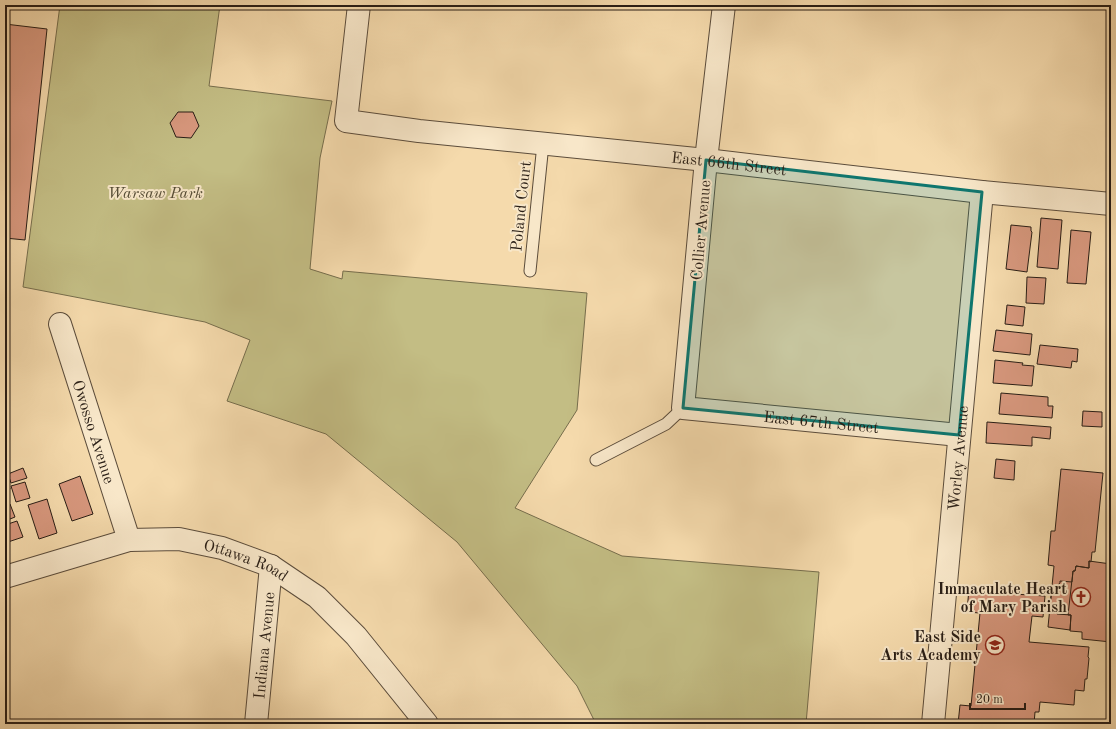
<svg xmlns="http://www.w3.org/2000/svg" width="1116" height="729" font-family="'Old Standard TT',serif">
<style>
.green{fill:#c3bd84;stroke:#766d4c}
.building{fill:#d8987e;stroke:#281d15}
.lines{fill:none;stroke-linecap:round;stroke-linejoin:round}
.service-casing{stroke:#5b4c3b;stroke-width:13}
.minor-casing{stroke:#5b4c3b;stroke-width:24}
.service{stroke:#f8e7c9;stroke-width:11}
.minor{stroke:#f8e7c9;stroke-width:22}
.marked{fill:#0f766e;fill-opacity:0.2;stroke:#0f766e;stroke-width:3;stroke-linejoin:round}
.labels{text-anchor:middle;stroke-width:4;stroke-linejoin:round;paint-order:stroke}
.street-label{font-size:16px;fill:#281d15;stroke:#f8e7c9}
.park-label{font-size:16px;font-style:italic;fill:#564d36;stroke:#f8e7c9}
.poi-label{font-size:16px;font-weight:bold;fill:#281d15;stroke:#f8e7c9;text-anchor:end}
</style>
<rect width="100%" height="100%" fill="#f5daac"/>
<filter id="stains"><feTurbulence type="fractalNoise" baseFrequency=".005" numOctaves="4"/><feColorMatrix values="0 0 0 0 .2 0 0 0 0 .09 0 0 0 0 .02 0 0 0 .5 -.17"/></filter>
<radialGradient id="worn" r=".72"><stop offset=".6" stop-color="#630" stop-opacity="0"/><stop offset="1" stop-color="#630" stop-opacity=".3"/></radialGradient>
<!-- green -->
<path class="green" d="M60,5H220L209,86L332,101L320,158L310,269L342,279L343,271L587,293L577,410L515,508L622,556L819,572L806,724H596L577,686L457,542L326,434L227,401L250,340L205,322L23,287Z"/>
<!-- building -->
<path class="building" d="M5,24L47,29L25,240L5,238Z
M178,112H193L199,126L191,138L176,137L170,123Z
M1041,218L1062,220L1058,269L1037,267Z
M1011,225L1031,227V231L1032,232L1027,272L1006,269Z
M1071,230L1091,232L1086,284L1067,283Z
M1027,277L1046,278L1044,304L1026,303Z
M1007,305L1025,307L1023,326L1005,324Z
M996,330L1032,334L1030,355L993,351Z
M1040,345L1078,349L1077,362L1072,361L1071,368L1037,364Z
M995,360L1023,363L1022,365L1034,366L1032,386L993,383Z
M1001,393L1048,397V406H1053L1052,418L999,414Z
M1083,411L1102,412V427L1082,426Z
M987,422L1051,427L1050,439L1032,437V446L986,443Z
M996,459L1015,461L1014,480L994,478Z
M23,468L27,478L11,483L8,474Z
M1061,469L1103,473L1095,552H1092L1091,562L1089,561V568L1076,566L1075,571H1073L1068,615H1071L1070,630L1048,627L1054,566L1048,565L1051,531H1055Z
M5,471L10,489L5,490Z
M80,476L93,514L72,521L59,484Z
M25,482L30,498L16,502L11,486Z
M47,499L57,533L39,539L28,505Z
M10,504L15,517L5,521V506Z
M17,521L23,537L5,543V525Z
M1089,561L1111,564V642L1082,639V632L1070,631L1071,615L1057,614V611L1050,604L1052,590L1060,583V581L1072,582L1073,571H1075L1076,566L1089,568Z
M969,588L1000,591V588L1015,589L1014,594L1045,596L1043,617L1032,616L1029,642L1089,647L1088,657L1089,658L1087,679H1085L1084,691L1075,690L1074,705L1040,702L1039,712H1035L1034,724H958L960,705L971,706L980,613L967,612Z"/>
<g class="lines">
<!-- service casing -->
<g class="service-casing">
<path id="service" d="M530,271L543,144
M596,460L666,424L683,408"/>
</g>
<!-- minor casing -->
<g class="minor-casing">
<g id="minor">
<path id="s1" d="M359,5L346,121L419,131L706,160L982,192L1111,204"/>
<path id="s2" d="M724,5L706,160L683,408L959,435"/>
<path id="s3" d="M60,324L129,540"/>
<path id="s4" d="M5,577L129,540L179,539L222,548L271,566L317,597L356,636L427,724"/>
<path id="s5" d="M256,724L271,566"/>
<path id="s6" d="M933,724L982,192"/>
</g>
</g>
<!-- service -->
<use href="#service" class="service"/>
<!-- minor -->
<use href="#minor" class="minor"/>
</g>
<!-- marked area -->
<path class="marked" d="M706,160L982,192L959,435L683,408Z"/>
<!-- icons -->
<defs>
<g id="church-ring" transform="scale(1)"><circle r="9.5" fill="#f8e7c9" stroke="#8f2418" stroke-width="1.5"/><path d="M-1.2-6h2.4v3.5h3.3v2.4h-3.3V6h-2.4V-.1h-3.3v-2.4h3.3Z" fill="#8f2418"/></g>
<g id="school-ring" transform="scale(1)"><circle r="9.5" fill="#f8e7c9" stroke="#8f2418" stroke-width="1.5"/><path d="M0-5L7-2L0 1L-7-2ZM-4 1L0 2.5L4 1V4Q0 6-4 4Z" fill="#8f2418"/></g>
</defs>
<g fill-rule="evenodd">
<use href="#church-ring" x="1081" y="597"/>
<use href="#school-ring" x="995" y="645"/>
</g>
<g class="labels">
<!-- street labels -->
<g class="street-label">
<text dy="6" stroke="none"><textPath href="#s1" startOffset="502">East 66th Street</textPath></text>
<text transform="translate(520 206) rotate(-84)" y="6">Poland Court</text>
<text transform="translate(700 230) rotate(-85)" y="6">Collier Avenue</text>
<text dy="6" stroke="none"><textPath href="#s2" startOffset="544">East 67th Street</textPath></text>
<text dy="6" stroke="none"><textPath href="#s3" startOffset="113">Owosso Avenue</textPath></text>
<text dy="6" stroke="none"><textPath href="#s6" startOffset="267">Worley Avenue</textPath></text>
<text dy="6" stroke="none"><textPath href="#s4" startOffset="250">Ottawa Road</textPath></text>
<text dy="6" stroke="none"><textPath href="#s5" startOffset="79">Indiana Avenue</textPath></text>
</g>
<!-- park labels -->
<g class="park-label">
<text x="155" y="198">Warsaw Park</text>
</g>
<!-- poi labels -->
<g class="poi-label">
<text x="1067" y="594">Immaculate Heart<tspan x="1067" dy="18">of Mary Parish</tspan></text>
<text x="981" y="642">East Side<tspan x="981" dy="18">Arts Academy</tspan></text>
</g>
</g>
<!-- margin -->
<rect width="1116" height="729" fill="none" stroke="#f5daac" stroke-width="20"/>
<rect x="6" y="6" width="1104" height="717" fill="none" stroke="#281d15" stroke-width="2"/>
<rect x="10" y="10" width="1096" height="709" fill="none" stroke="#281d15"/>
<!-- scale -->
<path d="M970 703v6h55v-6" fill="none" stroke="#281d15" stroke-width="2"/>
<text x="976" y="703" font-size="12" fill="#281d15" stroke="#f8e7c9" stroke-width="3" paint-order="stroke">20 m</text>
<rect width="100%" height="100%" filter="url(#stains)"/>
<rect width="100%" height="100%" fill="url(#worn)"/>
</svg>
